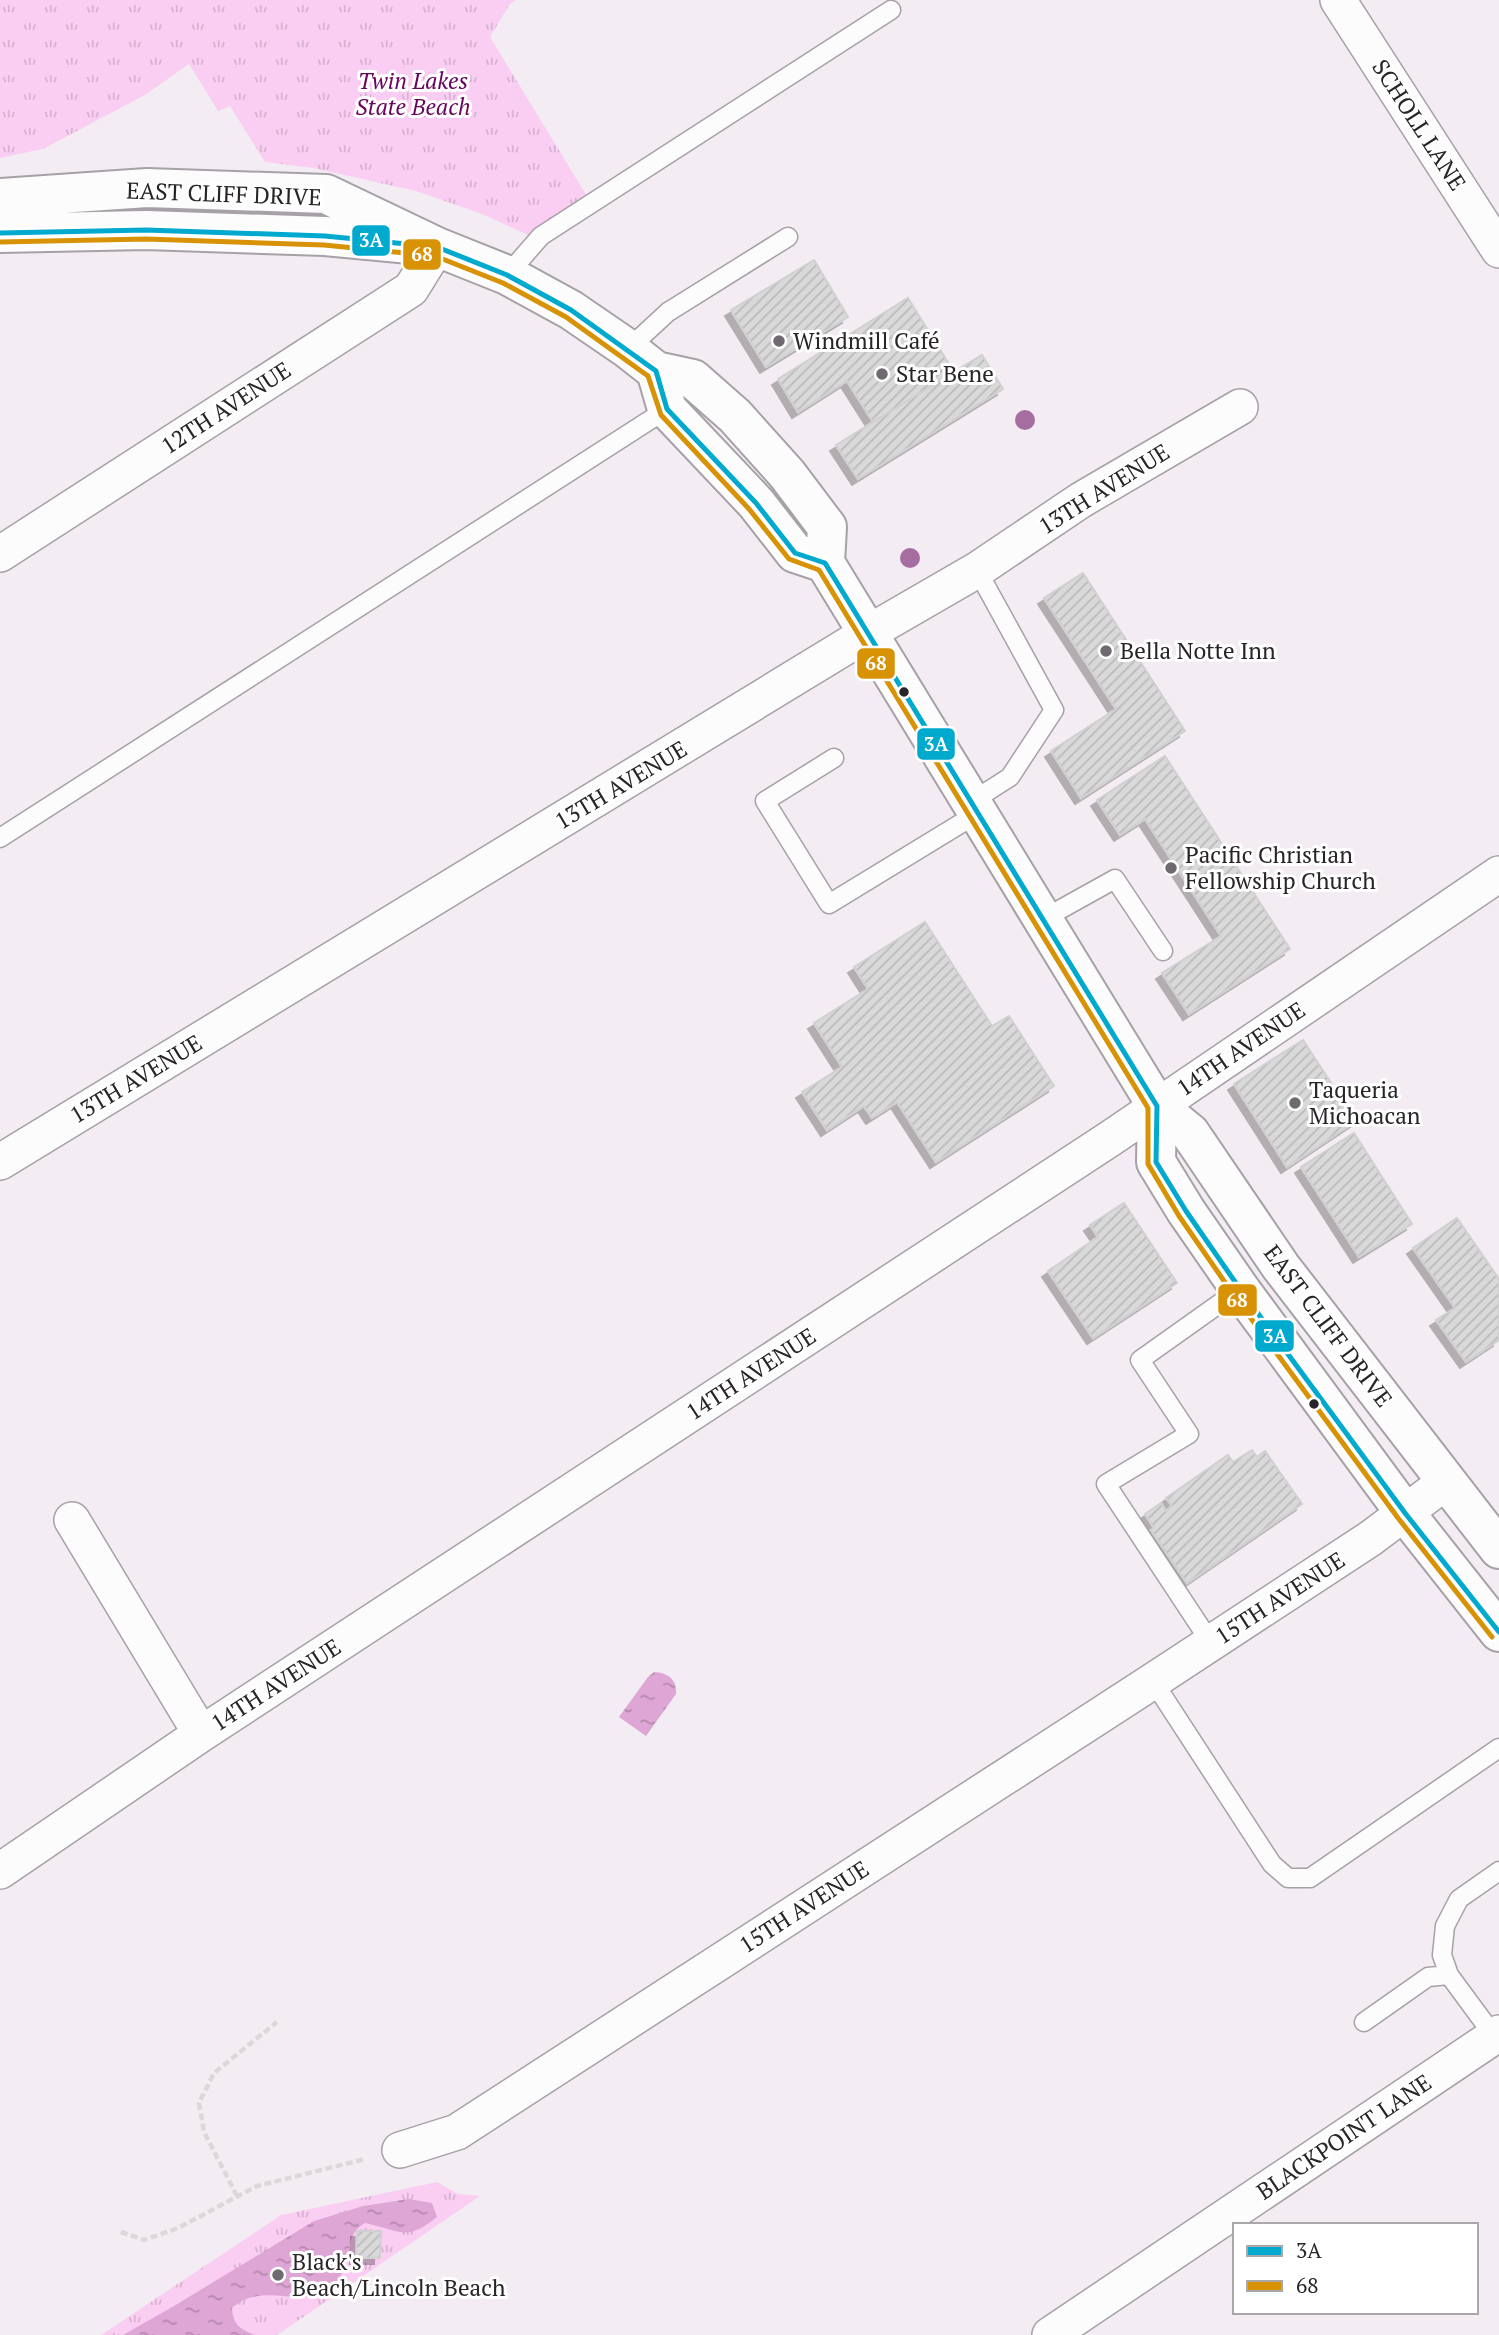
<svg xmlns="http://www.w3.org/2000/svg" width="1499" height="2335" font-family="'PT Serif',serif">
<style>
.park{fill:url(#park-tufts)}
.water{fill:url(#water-ripples)}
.building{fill:url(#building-hatch);stroke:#d0d0d1;stroke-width:2;filter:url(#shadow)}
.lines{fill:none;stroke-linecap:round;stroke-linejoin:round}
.lane-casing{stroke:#a6a1a6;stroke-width:21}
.street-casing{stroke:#a6a1a6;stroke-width:38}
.secondary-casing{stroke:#a6a1a6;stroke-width:42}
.path{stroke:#dad8d9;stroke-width:4.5;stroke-dasharray:7 3.5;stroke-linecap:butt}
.lane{stroke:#fdfcfd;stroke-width:18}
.street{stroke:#fdfcfd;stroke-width:35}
.secondary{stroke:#fdfcfd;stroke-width:38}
.bus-1-casing{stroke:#fff;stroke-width:10}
.bus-2-casing{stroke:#fff;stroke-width:10}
.bus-1{stroke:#00a9ce;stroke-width:5}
.bus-2{stroke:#d89206;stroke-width:5}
.tree{fill:#a66da1}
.poi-dot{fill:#6f6a6f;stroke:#fff;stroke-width:2.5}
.bus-dot{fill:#282428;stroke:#fff;stroke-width:2.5}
.labels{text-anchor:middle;stroke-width:6;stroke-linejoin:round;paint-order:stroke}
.park-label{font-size:23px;font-style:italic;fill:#67055f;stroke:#fff}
.street-label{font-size:23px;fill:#282428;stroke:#fff}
.poi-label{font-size:23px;fill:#282428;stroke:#fff;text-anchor:start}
.line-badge{stroke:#fff;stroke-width:2.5}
.badge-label{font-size:19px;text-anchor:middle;font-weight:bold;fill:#fff}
</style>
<defs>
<pattern id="park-tufts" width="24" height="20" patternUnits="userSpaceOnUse" patternTransform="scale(1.75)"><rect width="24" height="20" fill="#facef3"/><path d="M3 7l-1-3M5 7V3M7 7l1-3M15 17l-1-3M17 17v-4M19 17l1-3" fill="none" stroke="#d6b1d0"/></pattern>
<pattern id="water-ripples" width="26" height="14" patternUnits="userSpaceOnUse" patternTransform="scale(1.75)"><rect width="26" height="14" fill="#dea6d5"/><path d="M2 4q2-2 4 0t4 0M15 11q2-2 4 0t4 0" fill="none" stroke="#b487ad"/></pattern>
<pattern id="building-hatch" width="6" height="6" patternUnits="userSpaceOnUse" patternTransform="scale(1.75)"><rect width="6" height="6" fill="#d9d9da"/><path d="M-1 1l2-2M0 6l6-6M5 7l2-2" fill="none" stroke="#bababb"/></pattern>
<filter id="shadow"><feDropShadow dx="-6" dy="6" stdDeviation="0" flood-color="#0004"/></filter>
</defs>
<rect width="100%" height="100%" fill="#f3ecf2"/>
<!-- park -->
<path class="park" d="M0,0H516L510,4L490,37L596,211L544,242L482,214L416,191L313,168L265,162L230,106L218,111L189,64L145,95L43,149L0,158Z
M437,2182L458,2194L480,2196L277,2335H101L281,2215Z"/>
<!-- water -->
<path class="water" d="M654,1672C668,1673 677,1679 676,1694L646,1736L619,1717L648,1677Z
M409,2199L432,2203L437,2217C406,2242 401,2231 365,2223C339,2237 357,2272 326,2291C297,2308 264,2281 232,2308C233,2325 240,2329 255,2335H123L174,2306L314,2221L363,2206Z"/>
<!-- building -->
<path class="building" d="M814,260L848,317L766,367L731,310Z
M908,298L954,372L873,422L847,381L798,412L778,379Z
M982,355L1003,389L858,479L836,445Z
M1083,573L1185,731L1081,798L1051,751L1116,709L1044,598Z
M1165,756L1290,949L1189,1014L1162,973L1221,936L1145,819L1120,835L1097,800Z
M925,922L992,1026L1009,1016L1054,1086L936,1162L897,1102L872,1118L864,1106L827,1130L802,1092L842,1067L814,1023L868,989L854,967Z
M1303,1040L1356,1121L1287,1167L1234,1084Z
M1354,1133L1412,1224L1359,1257L1301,1167Z
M1124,1203L1177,1283L1093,1338L1048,1271L1098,1237L1090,1225Z
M1457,1218L1499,1279V1340L1466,1362L1436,1320L1455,1308L1413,1248Z
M1252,1450L1257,1457L1265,1451L1302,1504L1187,1583L1151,1530L1154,1528L1145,1514L1161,1503L1166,1511L1172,1506L1166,1498L1228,1455L1233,1462Z
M357,2231H381L380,2258H356Z"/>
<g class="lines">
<!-- lane casing -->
<g class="lane-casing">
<path id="lane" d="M507,275L541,236L891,10
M628,349L668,312L788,237
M834,758L765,801L829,904L978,813
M971,802L1010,777L1054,710L977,570
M0,838L667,409
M1043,919L1115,879L1163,951
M1211,1643L1106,1484L1189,1434L1140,1360L1240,1289
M1153,1681L1272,1864L1288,1878H1310L1499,1748
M1364,2022L1428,1977L1449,1975
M1494,2036L1449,1975L1442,1955L1445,1926L1459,1899L1499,1871"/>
</g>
<!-- street casing -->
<g class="street-casing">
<path id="street" d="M1338,0L1499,250
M0,554L411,289L437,247
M0,1162L868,633L977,570L1081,500L1240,407
M72,1520L201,1734
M0,1871L201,1734L1111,1138L1499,874
M400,2150L457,2132L1153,1681L1371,1538L1447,1481
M1050,2335L1499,2033"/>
</g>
<!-- secondary casing -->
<g class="secondary-casing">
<path id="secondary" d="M0,198L147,188L326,194L437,247L507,275L571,310L628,349L656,371L693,379L735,416L787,474L827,527L825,563L1157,1106L1190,1133L1281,1267L1499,1549
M0,233L146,230L325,236L410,244
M656,371L667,409L756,503L795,553L825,563
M1157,1106L1156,1162L1186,1211L1240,1289L1405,1513L1499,1632"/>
</g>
<!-- path -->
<path class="path" d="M237,2196L204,2132L199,2103L214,2073L277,2022
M121,2232L144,2240L178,2228L257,2186L365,2159"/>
<!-- lane -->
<use href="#lane" class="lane"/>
<!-- street -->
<use href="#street" class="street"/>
<!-- secondary -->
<use href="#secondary" class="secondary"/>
<!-- bus-1 casing -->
<g class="bus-1-casing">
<path id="bus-1" d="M0,233L146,230L325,236L437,247L507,275L571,310L656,371L667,409L756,503L795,553L825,563L1157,1106L1156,1162L1186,1211L1240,1289L1405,1513L1499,1632"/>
</g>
<!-- bus-2 casing -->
<g class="bus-2-casing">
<path id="bus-2" d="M0,242L146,239L324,245L435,256L503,283L566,317L648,376L661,415L749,509L789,559L819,570L1148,1108V1164L1179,1216L1233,1294L1398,1518L1492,1637"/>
</g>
<!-- bus-1 -->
<use href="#bus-1" class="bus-1"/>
<!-- bus-2 -->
<use href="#bus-2" class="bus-2"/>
</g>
<!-- trees -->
<g class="tree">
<circle cx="1025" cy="420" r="10"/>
<circle cx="910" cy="558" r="10"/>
</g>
<!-- markers -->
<g class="poi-dot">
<circle cx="779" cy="341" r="7"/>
<circle cx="882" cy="374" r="7"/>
<circle cx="1106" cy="651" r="7"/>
<circle cx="1171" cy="868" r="7"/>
<circle cx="1295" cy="1103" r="7"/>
<circle cx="278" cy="2275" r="7"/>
</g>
<g class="bus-dot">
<circle cx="904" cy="692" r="6"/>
<circle cx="1314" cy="1404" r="6"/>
</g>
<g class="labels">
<!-- park labels -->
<g class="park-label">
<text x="413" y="89">Twin Lakes<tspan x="413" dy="26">State Beach</tspan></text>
</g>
<!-- street labels -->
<g class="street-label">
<text transform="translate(1419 125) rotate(57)" y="8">SCHOLL LANE</text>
<text transform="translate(224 194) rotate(2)" y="8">EAST CLIFF DRIVE</text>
<text transform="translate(226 408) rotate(-33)" y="8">12TH AVENUE</text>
<text transform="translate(1104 489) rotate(-32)" y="8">13TH AVENUE</text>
<text transform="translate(621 785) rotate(-31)" y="8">13TH AVENUE</text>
<text transform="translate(1241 1049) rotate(-34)" y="8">14TH AVENUE</text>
<text transform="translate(136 1079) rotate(-31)" y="8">13TH AVENUE</text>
<text transform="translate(1328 1326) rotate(53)" y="8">EAST CLIFF DRIVE</text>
<text transform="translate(751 1374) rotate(-33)" y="8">14TH AVENUE</text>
<text transform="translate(1280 1598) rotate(-33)" y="8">15TH AVENUE</text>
<text transform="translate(276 1685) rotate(-33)" y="8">14TH AVENUE</text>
<text transform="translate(804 1907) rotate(-33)" y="8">15TH AVENUE</text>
<text transform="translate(1344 2137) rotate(-34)" y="8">BLACKPOINT LANE</text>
</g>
<!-- poi labels -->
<g class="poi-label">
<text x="793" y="349">Windmill Café</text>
<text x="896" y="382">Star Bene</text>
<text x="1120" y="659">Bella Notte Inn</text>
<text x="1185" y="863">Pacific Christian<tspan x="1185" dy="26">Fellowship Church</tspan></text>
<text x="1309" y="1098">Taqueria<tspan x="1309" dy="26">Michoacan</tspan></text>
<text x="292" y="2270">Black's<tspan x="292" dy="26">Beach/Lincoln Beach</tspan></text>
</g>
</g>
<g class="line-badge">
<rect x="351" y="224" width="40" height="33" rx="7" fill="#00a9ce"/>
<rect x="402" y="238" width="40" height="33" rx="7" fill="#d89206"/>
<rect x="856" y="647" width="40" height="33" rx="7" fill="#d89206"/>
<rect x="916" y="727" width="40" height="34" rx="7" fill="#00a9ce"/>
<rect x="1217" y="1283" width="41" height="34" rx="7" fill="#d89206"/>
<rect x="1254" y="1319" width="41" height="34" rx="7" fill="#00a9ce"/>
</g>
<g class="badge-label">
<text x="371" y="247">3A</text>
<text x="422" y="261">68</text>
<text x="876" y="670">68</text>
<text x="936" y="751">3A</text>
<text x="1237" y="1307">68</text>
<text x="1275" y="1343">3A</text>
</g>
<!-- legend -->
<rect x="1233" y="2223" width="245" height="91" fill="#ffffff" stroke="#a9a7a9" stroke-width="2"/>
<rect x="1247" y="2246" width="35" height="10" fill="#00a9ce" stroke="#a9a7a9" stroke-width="2"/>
<text x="1296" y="2258" font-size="21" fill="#282428">3A</text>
<rect x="1247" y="2281" width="35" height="10" fill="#d89206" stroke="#a9a7a9" stroke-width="2"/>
<text x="1296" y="2293" font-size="21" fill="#282428">68</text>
</svg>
